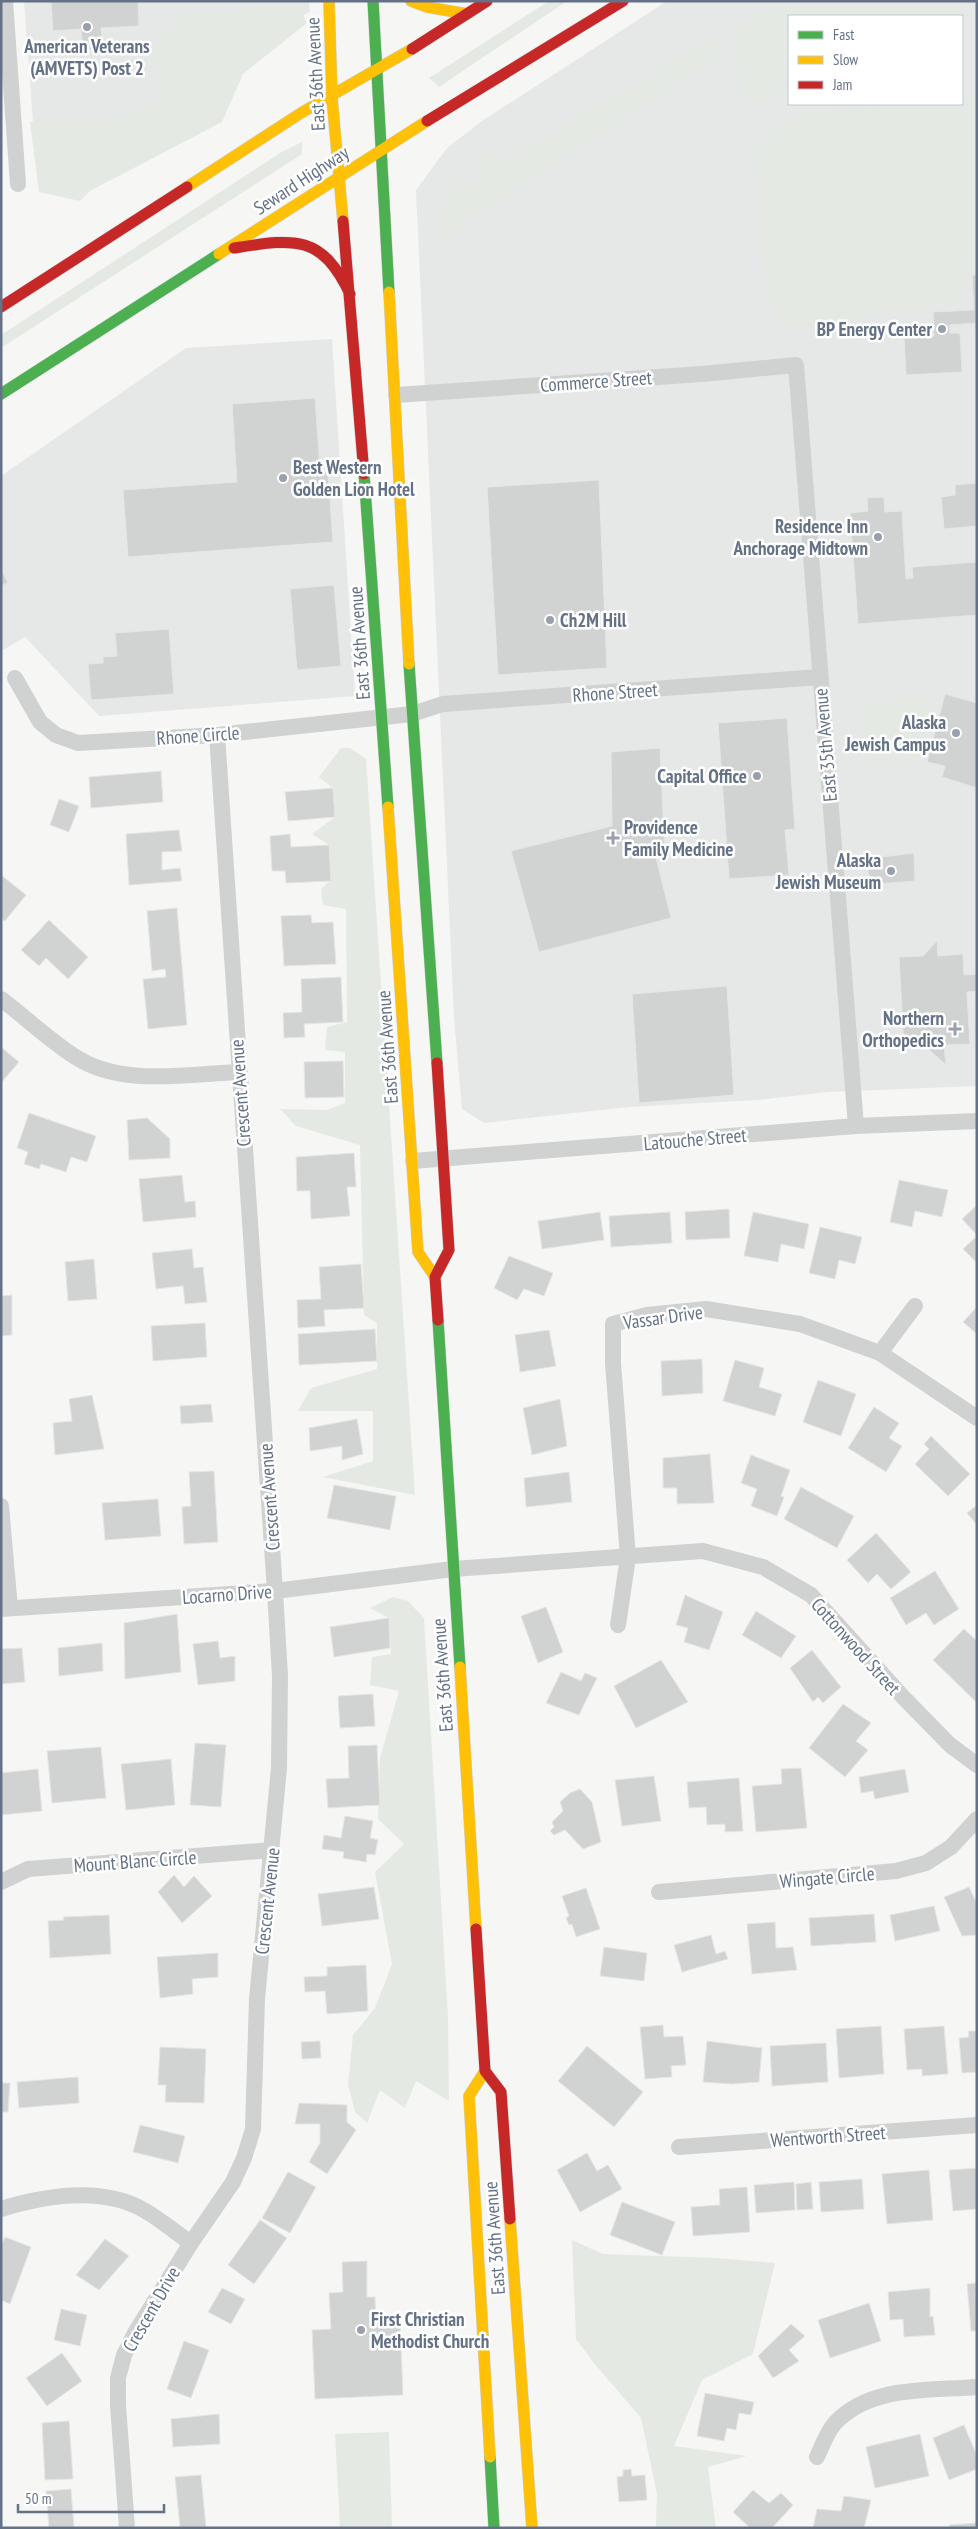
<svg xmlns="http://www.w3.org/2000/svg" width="978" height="2529" font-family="'PT Sans Narrow',sans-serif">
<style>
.built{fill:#e6e7e7;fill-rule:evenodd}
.green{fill:#e5e9e3}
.building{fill:#d1d3d3;stroke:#e6e6e4}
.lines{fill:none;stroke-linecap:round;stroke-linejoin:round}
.fast-casing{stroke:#d1d3d4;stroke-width:12}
.slow-casing{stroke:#d1d3d4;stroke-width:12}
.jam-casing{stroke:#d1d3d4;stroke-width:12}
.street{stroke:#d0d1d1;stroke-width:16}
.fast{stroke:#4caf50;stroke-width:11}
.slow{stroke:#ffc107;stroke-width:11}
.jam{stroke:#c62828;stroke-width:11}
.poi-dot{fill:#98a0ad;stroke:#fff;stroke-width:2}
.labels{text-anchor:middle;stroke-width:5;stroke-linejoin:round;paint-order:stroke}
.poi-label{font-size:19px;font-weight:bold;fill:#657286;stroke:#fff;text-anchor:end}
.street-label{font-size:19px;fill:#657286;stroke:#fff}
</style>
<rect width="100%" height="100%" fill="#f6f6f5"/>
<!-- built -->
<path class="built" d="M24,1H309L310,11L179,106L35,150Z
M667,1H977V1086L828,1092L758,1100L629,1107L484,1123L462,1109L454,1018L416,190L447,148L482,121ZM789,16H962V104H789Z
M332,339L355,696L99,716L25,637L1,651V476L186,348Z"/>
<!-- green -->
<path class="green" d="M549,1H567L439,87L429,78Z
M776,1H966L962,22V16H789V80L782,82L783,94L766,92L762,109L740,95L735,26Z
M298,5L307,23L243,74L222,122L90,191L80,201L39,192L30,122L91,120L132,113L163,101L152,51L178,16Z
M724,36L727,50L439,240L437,208L460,182L472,186L489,148L511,161L554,131L710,40Z
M977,94V261L969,262L961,303L784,328L767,296L754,148L794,115L899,104H962V97Z
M302,142V154L1,348V335L280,153Z
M931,696L933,721L917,723L920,763L867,768L861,703Z
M341,748H350L366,759L415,1495L323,1477L373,1461V1411H298L311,1388L377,1369V1323L364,1315L360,1145L296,1126L280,1109L327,1110L345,1103V1052L325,1050L327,1027L347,1022L346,909L323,905L321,889L331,880L329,845L312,834L335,817L333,788L319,777Z
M393,1597L408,1601L424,1618L448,2017L449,2101L416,2081L405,2108L380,2090L367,2123L355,2112L348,2084L353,2035L375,2008L392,1964L375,1872L404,1844L378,1819L380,1758L399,1691L370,1685L372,1657L391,1654L389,1618L370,1608Z
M572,2240L603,2254L717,2258L775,2263L753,2354L702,2380L674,2446L747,2456L708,2467L716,2528H656L657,2494L641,2418L593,2362L576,2339Z
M389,2432L392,2528H340L335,2434Z"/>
<!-- building -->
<path class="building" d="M51,1H138L139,26L101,28L103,48L83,50L81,29L53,31Z
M972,275H977V343L975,323L949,325L950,333H960L962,372L906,375L904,338L934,336L933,312L974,310Z
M315,398L320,467L291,469V475L328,472L333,542L128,557L123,490L237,482L232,404Z
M599,480L607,668L498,675L487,487Z
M977,483V526L944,529L941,497L955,495V485Z
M884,497L885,512L902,511L906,579L913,578L912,567L977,562V615L858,624L850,513L868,511L867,498Z
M1,569L8,583L1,586Z
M334,585L341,666L297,670L290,589Z
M169,629L174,694L91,700L88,664L103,663V657L117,656L115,633Z
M945,694L977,703V788L942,777L945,766L927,762Z
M787,718L795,829L785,830L789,875L729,879L718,723Z
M660,748L665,855L656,857L671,918L539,952L511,851L612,826L611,752Z
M161,771L163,802L91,808L89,777Z
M333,788L335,817L288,821L285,792Z
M59,799L79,806L69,832L50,825Z
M179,830L182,851L162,852V870L180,868L182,881L129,885L126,834Z
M290,834L291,847L329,845L331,881L286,883L285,871H272L270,836Z
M914,853L915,881L879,884L868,874V867L873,858Z
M1,875L26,895L5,921L1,918Z
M177,908L187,1025L148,1029L143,979L166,977L165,969L152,971L147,911Z
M311,915L312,923L333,922L336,964L284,966L281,916Z
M49,920L88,957L68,979L46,958L39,966L21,950Z
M937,941L938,956L963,954L964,975L977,974V991L967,992L970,1044L944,1045L946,1065L926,1047L904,1048L899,957L923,956Z
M341,977L343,1022L304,1024L305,1037L284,1038L283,1013L302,1012L301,979Z
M727,986L734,1095L639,1103L632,994Z
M1,1047L19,1062L1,1083Z
M343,1061L344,1097L305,1098L304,1062Z
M29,1113L96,1136L87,1162L71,1157L66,1172L41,1164L39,1169L24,1164L28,1152L17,1148Z
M147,1118L170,1139V1158L129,1160L127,1120Z
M354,1153L356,1187H347L350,1216L311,1219L310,1191H297L296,1157Z
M182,1175L185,1202L195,1201L196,1217L143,1222L139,1179Z
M899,1180L948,1190L942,1217L915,1211L912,1227L890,1222Z
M977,1205V1235L962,1219Z
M729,1209L730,1238L686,1240L685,1212Z
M600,1212L604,1240L542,1249L538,1221Z
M670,1212L672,1243L611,1247L609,1216Z
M753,1212L809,1224L804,1249L781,1244L778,1262L744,1256Z
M820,1227L862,1237L855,1264L839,1260L835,1279L809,1273Z
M977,1236V1263L963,1249Z
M192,1249L194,1268L203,1267L207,1302L185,1304L183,1286L156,1289L152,1253Z
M509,1256L553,1273L544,1296L524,1289L517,1300L494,1288Z
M94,1259L97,1299L68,1301L65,1262Z
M361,1264L364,1308L324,1310L325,1326L298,1328L297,1300L321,1299L319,1267Z
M12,1295V1335L1,1336V1296Z
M977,1307V1334L963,1322Z
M205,1323L207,1357L153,1361L151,1326Z
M375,1329L377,1361L299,1365L298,1334Z
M549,1330L556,1366L520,1372L515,1335Z
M702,1359L703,1393L662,1396L661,1361Z
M735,1360L764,1368L759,1387L782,1394L775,1416L723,1401Z
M818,1380L856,1394L841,1436L803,1422Z
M92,1395L104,1449L55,1455L53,1423L72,1421L69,1399Z
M560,1399L567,1446L532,1455L523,1408Z
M211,1404L213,1422L181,1424L180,1406Z
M874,1407L899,1423L889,1438L902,1446L886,1472L848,1448Z
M357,1419L363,1454L342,1460V1446L310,1451L309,1428Z
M931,1436L970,1474L948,1496L915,1464L929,1449L924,1444Z
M710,1454L714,1503L677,1504V1488H663V1458Z
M751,1455L790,1470L781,1496L784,1497L777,1516L751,1506L757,1489L741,1483Z
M214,1471L218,1542L184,1544L182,1507L191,1506L189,1472Z
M569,1472L572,1502L526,1507L524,1478Z
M334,1485L396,1496L390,1530L327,1518Z
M801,1487L854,1516L837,1548L784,1519Z
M158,1499L161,1536L105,1540L102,1503Z
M977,1505V1525L967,1513Z
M876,1533L911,1572L891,1589L877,1574L868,1583L847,1560Z
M935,1571L959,1609L934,1625L926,1613L906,1625L890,1598Z
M685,1595L723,1612L709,1650L684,1642L688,1628L676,1625Z
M546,1607L563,1652L538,1663L521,1616Z
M756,1611L796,1636L781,1658L742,1635Z
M177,1614L181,1672L125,1679L124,1623Z
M389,1618L390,1648L334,1657L330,1627Z
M964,1629L977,1641V1703L933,1660Z
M218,1641L220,1658L235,1656V1681L198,1685L193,1644Z
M102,1643L103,1671L59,1676L58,1648Z
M22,1648L25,1682L1,1684V1649Z
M812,1650L841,1687L823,1703L818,1697L813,1702L790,1668Z
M661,1660L688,1702L636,1728L614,1686Z
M561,1672L581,1681L585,1673L597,1678L579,1715L546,1703Z
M373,1694L375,1726L340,1728L338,1696Z
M843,1704L871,1723L856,1741L868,1750L845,1777L809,1748Z
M195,1743L226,1745L221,1807L190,1805Z
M377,1745L380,1805L328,1808L326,1779L349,1778L348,1746Z
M101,1747L106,1798L52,1803L47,1751Z
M171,1759L175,1805L126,1810L121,1764Z
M801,1768L807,1828L756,1832L752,1786L782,1784L781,1769Z
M38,1769L42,1811L1,1815V1773Z
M905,1769L909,1792L875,1799L873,1791L861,1793L859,1777Z
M654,1776L661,1821L622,1826L615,1780Z
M739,1778L743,1831L725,1832V1824L707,1825L706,1807L689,1808L687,1782Z
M580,1789L592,1802L601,1842L583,1849L565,1830L554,1835L550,1831L554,1827L552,1822L563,1811L560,1802L570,1793Z
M345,1816L373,1821L370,1838L378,1840L375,1855L367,1854L366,1862L343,1858L344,1852L322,1849L324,1835L341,1838Z
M174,1875L184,1887L194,1876L212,1896L182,1923L158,1892Z
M374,1887L379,1919L322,1926L318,1894Z
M969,1887L977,1904V1935L962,1936L944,1897Z
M586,1888L600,1929L576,1937L572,1924L569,1925L566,1918L569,1916L562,1896Z
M934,1906L940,1931L895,1941L890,1915Z
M874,1914L876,1942L811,1946L809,1918Z
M109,1915L111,1954L50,1958L48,1921L64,1920L63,1917Z
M775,1922L776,1948L793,1947L797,1970L752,1974L747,1924Z
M711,1935L716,1954L725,1951L728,1959L682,1972L674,1945Z
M604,1947L647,1953L644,1981L600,1976Z
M218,1953V1977L192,1979L193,1994L160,1998L157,1957Z
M366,1965L368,2011L327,2014L325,1991L305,1992L304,1977L327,1976V1967Z
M663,2025L664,2037L683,2036L686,2065L671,2066L672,2077L645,2079L640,2027Z
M881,2026L884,2074L839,2078L836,2029Z
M944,2026L948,2074L922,2076V2069L907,2070L904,2029Z
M968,2031H977V2072L962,2073L959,2038L969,2037Z
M320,2041L321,2058L302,2059L301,2042Z
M707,2041L762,2048L759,2082L732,2084L703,2082Z
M826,2043L828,2082L772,2086L770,2046Z
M587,2046L643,2092L614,2127L558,2081Z
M160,2047L206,2049L204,2103L165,2102L166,2085H158Z
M78,2077L79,2103L19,2108L17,2082Z
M1,2083H10L8,2112H1Z
M299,2103L347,2105V2122L356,2130L327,2174L309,2162L320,2143V2124H295Z
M140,2125L185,2136L178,2163L133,2152Z
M587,2153L597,2171L608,2165L622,2189L580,2212L557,2170Z
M977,2168V2209L953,2211L949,2170Z
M929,2170L933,2220L887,2224L882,2174Z
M288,2172L316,2187L290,2233L262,2218Z
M862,2179L864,2209L821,2212L819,2182Z
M794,2182L795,2210L756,2213L754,2185Z
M811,2182L813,2209L797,2210L796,2184Z
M747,2187L750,2232L693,2236L691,2207L720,2205L719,2189Z
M622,2202L675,2222L662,2255L610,2235Z
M260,2220L287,2238L254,2284L228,2265Z
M5,2237L31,2247L10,2304L1,2300V2246Z
M105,2239L129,2256L99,2290L76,2275Z
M367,2261V2297H375L376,2320L400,2319L403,2395L315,2399L312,2330L331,2329L329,2293L343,2292L342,2262Z
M977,2283V2331H971L967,2284Z
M222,2288L245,2299L231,2324L208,2312Z
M930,2288V2317L933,2316L935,2335L904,2337L903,2319L890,2320L888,2292Z
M869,2303L881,2341L830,2358L818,2320Z
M61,2309L87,2315L80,2346L54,2340Z
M791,2324L805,2336L789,2350L799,2361L773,2378L758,2356Z
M184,2341L209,2350L191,2398L167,2389Z
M62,2353L82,2381L47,2406L26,2378Z
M705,2393L754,2402L751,2415L739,2413L736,2430L727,2428L724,2441L697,2436Z
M219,2414L220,2444L173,2447L171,2419Z
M69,2421L73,2479L45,2480L42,2423Z
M964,2425L977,2456V2469L949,2480L933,2438Z
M920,2434L929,2476L875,2488L866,2447Z
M631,2469L632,2476L645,2475L647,2500L619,2502L617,2477L623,2476V2470Z
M201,2475L206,2528H180L175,2477Z
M71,2489L74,2528H49L46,2491Z
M753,2490L769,2503L781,2493L793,2505L772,2528H750L733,2512Z
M844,2496L871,2500L864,2528H813L817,2509L841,2511Z
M977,2523V2528H949V2525Z"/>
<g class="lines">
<!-- fast casing -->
<g class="fast-casing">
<path id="fast" d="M373,1L389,292
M1,394L219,254
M364,474L388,807
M409,664L437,1063
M438,1320L460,1667
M490,2457L494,2528"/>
</g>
<!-- slow casing -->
<g class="slow-casing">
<path id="slow" d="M329,1L332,98L343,221
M411,1L427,7L467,14
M187,187L301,113L412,49
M219,254L427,121
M389,292L409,664
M388,807L418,1252L435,1277
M460,1667L476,1929
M485,2071L469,2096L490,2457
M510,2219L532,2528"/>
</g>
<!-- jam casing -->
<g class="jam-casing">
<path id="jam" d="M412,49L487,1
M427,121L623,1
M343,221L364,474
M234,248C294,239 321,233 350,294
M1,307L187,187
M437,1063L449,1250L435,1277L438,1320
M476,1929L485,2071L501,2092L510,2219"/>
</g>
<!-- street -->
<path class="street" d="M5,1L18,184
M396,395L702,374L796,365L856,1126
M15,678L40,722L56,735L78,743L217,735L412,714L443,704L820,677
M1,999C25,1017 48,1039 74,1056C120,1087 186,1074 239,1072
M413,1161L856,1126L977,1121
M880,1353L915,1306
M1,1506L10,1608
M1,1609L275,1591L453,1569L703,1551L763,1567L811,1595L903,1697L950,1745L977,1765
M618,1625L628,1557L613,1363V1324L647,1315L706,1309L800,1324L880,1353L977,1418
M1,1882L28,1869L272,1850
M659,1892L896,1871L926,1863L951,1847L977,1819
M679,2147L977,2125
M1,2209C44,2196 99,2187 140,2208C158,2217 174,2232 191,2243
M817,2457C822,2446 827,2432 835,2423C871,2385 929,2391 977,2387
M127,2528L118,2405V2378L124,2355L135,2333L191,2243L233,2182L244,2158L253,2129L257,1999L279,1768L280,1676L275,1591L217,735"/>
<!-- fast -->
<use href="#fast" class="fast"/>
<!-- slow -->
<use href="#slow" class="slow"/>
<!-- jam -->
<use href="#jam" class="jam"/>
</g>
<!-- markers -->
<g class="poi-dot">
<circle cx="87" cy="27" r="5"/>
<circle cx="942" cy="329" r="5"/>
<circle cx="283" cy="478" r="5"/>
<circle cx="878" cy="537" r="5"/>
<circle cx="550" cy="620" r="5"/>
<circle cx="956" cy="733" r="5"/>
<circle cx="757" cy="776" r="5"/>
<path d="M610.5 830.5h5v5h5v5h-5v5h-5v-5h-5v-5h5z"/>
<circle cx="891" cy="871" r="5"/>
<path d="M952.5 1021.5h5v5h5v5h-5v5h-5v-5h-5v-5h5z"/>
<circle cx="361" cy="2330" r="5"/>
</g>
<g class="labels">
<!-- poi labels -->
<g class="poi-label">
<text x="87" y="53" text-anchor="middle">American Veterans<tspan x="87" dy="22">(AMVETS) Post 2</tspan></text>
<text x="932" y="336">BP Energy Center</text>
<text x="293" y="474" text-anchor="start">Best Western<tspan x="293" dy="22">Golden Lion Hotel</tspan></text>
<text x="868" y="533">Residence Inn<tspan x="868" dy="22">Anchorage Midtown</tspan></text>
<text x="560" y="627" text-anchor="start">Ch2M Hill</text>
<text x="946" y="729">Alaska<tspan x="946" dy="22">Jewish Campus</tspan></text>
<text x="747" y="783">Capital Office</text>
<text x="624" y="834" text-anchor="start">Providence<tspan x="624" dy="22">Family Medicine</tspan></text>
<text x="881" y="867">Alaska<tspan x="881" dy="22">Jewish Museum</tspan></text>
<text x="944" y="1025">Northern<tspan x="944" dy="22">Orthopedics</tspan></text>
<text x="371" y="2326" text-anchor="start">First Christian<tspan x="371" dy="22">Methodist Church</tspan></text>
</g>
<!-- street labels -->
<g class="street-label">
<text transform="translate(315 74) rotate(-93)" y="7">East 36th Avenue</text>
<text transform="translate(301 180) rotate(-33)" y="7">Seward Highway</text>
<text transform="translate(596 381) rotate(-4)" y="7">Commerce Street</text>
<text transform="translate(359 643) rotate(-94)" y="7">East 36th Avenue</text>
<text transform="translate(615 692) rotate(-4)" y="7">Rhone Street</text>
<text transform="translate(198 735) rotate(-4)" y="7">Rhone Circle</text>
<text transform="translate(825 745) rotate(-95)" y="7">East 35th Avenue</text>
<text transform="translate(387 1047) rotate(-94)" y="7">East 36th Avenue</text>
<text transform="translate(240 1093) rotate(-94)" y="7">Crescent Avenue</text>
<text transform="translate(695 1139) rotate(-5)" y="7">Latouche Street</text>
<text transform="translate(663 1317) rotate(-8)" y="7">Vassar Drive</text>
<text transform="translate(269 1497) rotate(-94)" y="7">Crescent Avenue</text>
<text transform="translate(227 1594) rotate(-4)" y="7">Locarno Drive</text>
<text transform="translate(856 1646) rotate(48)" y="7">Cottonwood Street</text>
<text transform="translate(442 1675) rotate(-94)" y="7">East 36th Avenue</text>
<text transform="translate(135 1861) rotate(-4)" y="7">Mount Blanc Circle</text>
<text transform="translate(827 1877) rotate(-5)" y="7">Wingate Circle</text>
<text transform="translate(267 1901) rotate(-84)" y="7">Crescent Avenue</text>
<text transform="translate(828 2136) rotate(-4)" y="7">Wentworth Street</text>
<text transform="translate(494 2238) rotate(-94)" y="7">East 36th Avenue</text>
<text transform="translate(151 2309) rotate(-60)" y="7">Crescent Drive</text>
</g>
</g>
<!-- border -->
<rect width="978" height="2529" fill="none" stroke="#657286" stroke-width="5"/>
<!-- legend -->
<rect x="788" y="15" width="175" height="90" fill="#ffffff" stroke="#c1c7cf"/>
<rect x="798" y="31" width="25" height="8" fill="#4caf50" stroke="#c1c7cf"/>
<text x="833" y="40" font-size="15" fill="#657286">Fast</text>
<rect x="798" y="56" width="25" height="8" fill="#ffc107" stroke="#c1c7cf"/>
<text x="833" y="65" font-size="15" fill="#657286">Slow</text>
<rect x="798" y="81" width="25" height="8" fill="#c62828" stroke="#c1c7cf"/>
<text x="833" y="90" font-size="15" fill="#657286">Jam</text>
<!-- scale -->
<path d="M18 2504v8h146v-8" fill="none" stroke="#657286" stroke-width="2.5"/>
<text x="25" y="2504" font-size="15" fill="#657286" stroke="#ffffff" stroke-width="4" paint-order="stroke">50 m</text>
</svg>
